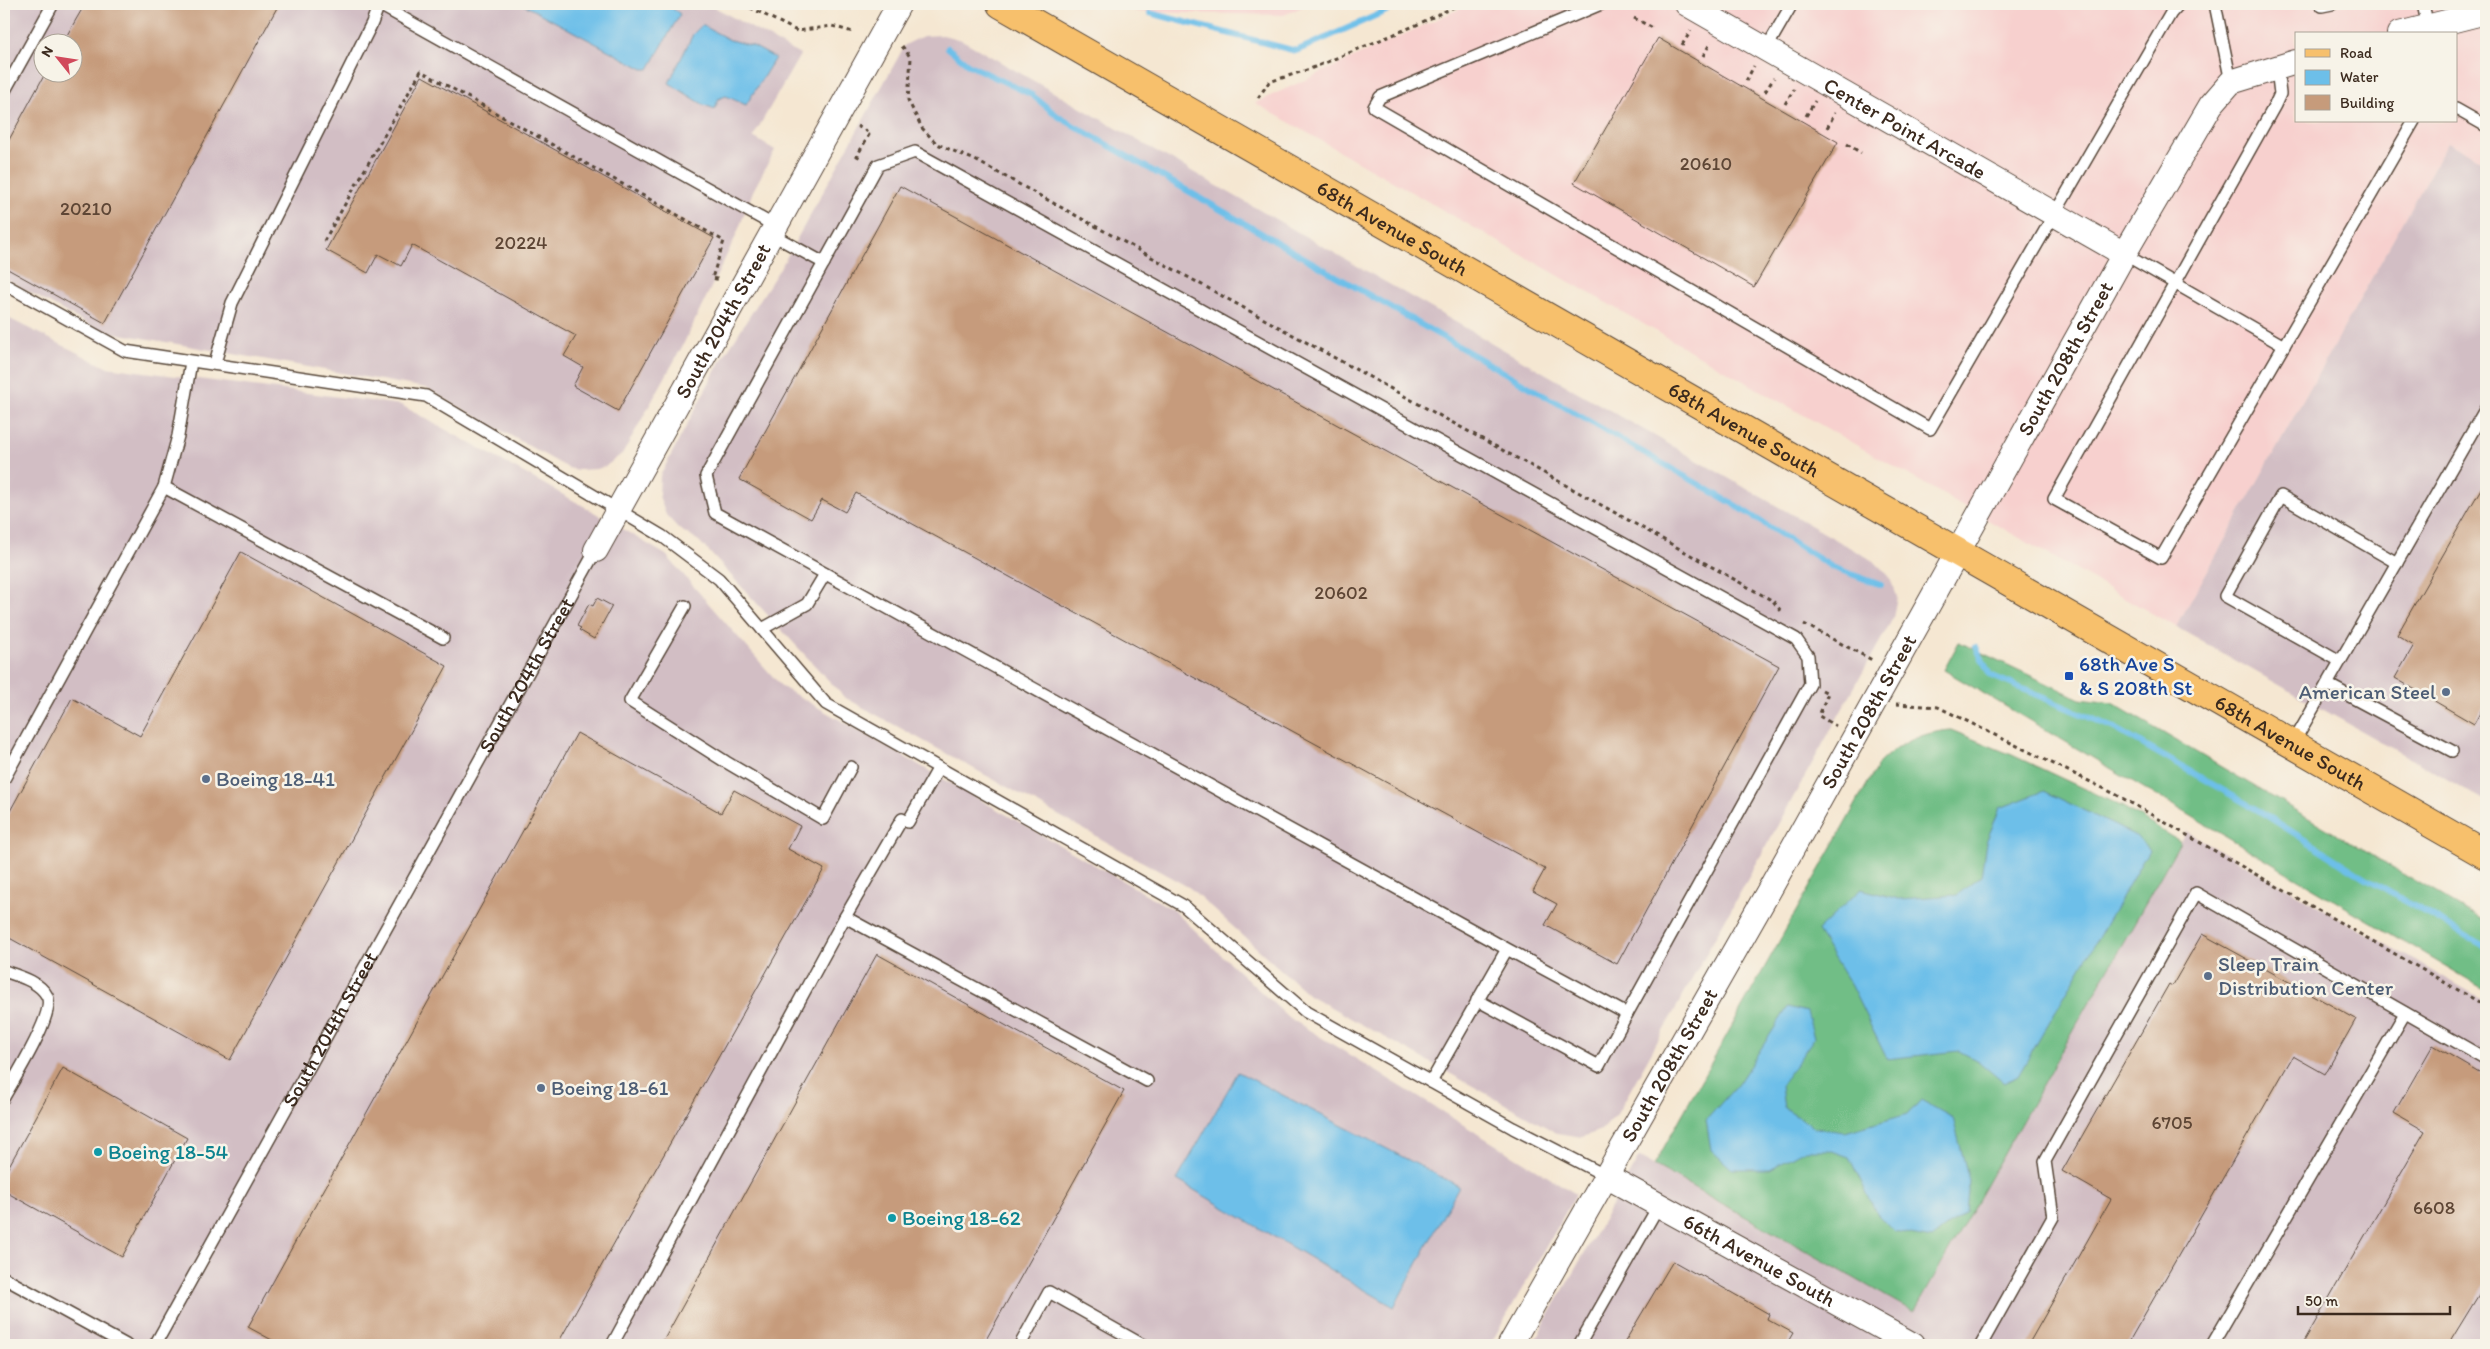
<svg xmlns="http://www.w3.org/2000/svg" width="2490" height="1349" font-family="Itim,sans-serif">
<style>
.built{fill:#f7d0ce;fill-rule:evenodd}
.industrial{fill:#d2bec4;fill-rule:evenodd}
.forest{fill:#71be86;stroke:#567452}
.water{fill:#6dbfe9;stroke:#547484}
.lines{fill:none;stroke-linecap:round;stroke-linejoin:round}
.stream{stroke:#6dbfe9;stroke-width:6}
.building{fill:#c69b7b}
.service-casing{stroke:#574639;stroke-width:14}
.minor-casing{stroke:#574639;stroke-width:26}
.primary-casing{stroke:#574639;stroke-width:30}
.path{stroke:#574639;stroke-width:3;stroke-dasharray:4 4;stroke-linecap:butt}
.service{stroke:#fff;stroke-width:11}
.minor{stroke:#fff;stroke-width:24}
.primary{stroke:#f7c06c;stroke-width:28}
.transit-dot{fill:#1a4fb4;stroke:#f7f3e8;stroke-width:2}
.service-dot{fill:#5c6f8a;stroke:#f7f3e8;stroke-width:2}
.culture-dot{fill:#0f9aa8;stroke:#f7f3e8;stroke-width:2}
.labels{text-anchor:middle;stroke-width:5;stroke-linejoin:round;paint-order:stroke}
.number-label{font-size:19px;fill:#5e4635}
.street-label{font-size:21px;fill:#3b2a1e;stroke:#f7f3e8}
.transit-label{font-size:21px;fill:#164399;stroke:#f7f3e8;text-anchor:start}
.service-label{font-size:21px;fill:#4e5e75;stroke:#f7f3e8;text-anchor:start}
.culture-label{font-size:21px;fill:#0d838f;stroke:#f7f3e8;text-anchor:start}
</style>
<rect width="100%" height="100%" fill="#f7f3e8"/>
<filter id="ink" filterUnits="userSpaceOnUse"><feTurbulence type="fractalNoise" baseFrequency=".02" numOctaves="2"/><feDisplacementMap in="SourceGraphic" scale="10" xChannelSelector="R" yChannelSelector="G"/><feConvolveMatrix kernelMatrix="1 2 1 2 8 2 1 2 1" color-interpolation-filters="sRGB"/></filter>
<filter id="wash" filterUnits="userSpaceOnUse"><feTurbulence type="fractalNoise" baseFrequency=".0096" numOctaves="4" result="noise"/><feDisplacementMap in="SourceGraphic" scale="20" xChannelSelector="R" yChannelSelector="G"/><feGaussianBlur stdDeviation="1.12" result="paint"/><feColorMatrix in="noise" values="0 0 0 0 0 0 0 0 0 0 0 0 0 0 0 0 0 1.4 0 .05"/><feComposite in="paint" operator="in"/></filter>
<g filter="url(#wash)">
<rect width="100%" height="100%" fill="#f5e7d2"/>
<!-- built -->
<path class="built" d="M1123,4H1309L1284,15L1137,12Z
M1470,4H2486V163L2448,142L2176,627L1255,103ZM2296,34H2456V121H2296Z"/>
<!-- industrial -->
<path class="industrial" d="M4,4H709L800,55L753,137L775,150L753,191L736,236L682,347L623,453L606,466L597,469L577,470L568,468L426,388L98,330L4,278ZM42,42H72V72H42Z
M943,35L962,40L1875,562L1889,576L1897,596L1893,618L1617,1114L1602,1130L1582,1137L1557,1133L1309,995L1190,888L844,697L699,541L679,529L666,515L659,496L660,476L719,364L784,262L905,45L923,36Z
M2448,142L2486,163V801L2176,627Z
M4,316L106,367L401,405L587,508L666,555L782,687L1172,909L1288,1017L1576,1194L1490,1345H4Z
M2186,831L2486,1001V1345H1532L1639,1157L1914,1312Z"/>
<!-- forest -->
<path class="forest" d="M1959,642L2080,699L2112,703L2486,922V990L1944,670Z
M1951,730L2012,755L2123,807L2180,842L1914,1312L1654,1165L1879,763C1899,743 1923,732 1951,730Z"/>
<!-- water -->
<path class="water" d="M522,4H667L680,14L649,69H643Z
M702,25L730,40L753,46L775,58L746,105L726,96L718,99L715,109L704,105L669,83L693,34Z
M2044,791L2136,836L2149,850L2018,1076L2004,1083L1978,1061L1959,1051L1887,1059L1851,986L1817,931L1861,889L1899,899L1957,895L1981,876L1986,842L2000,808Z
M1788,1007L1807,1012L1814,1038L1781,1086L1784,1108L1814,1128L1845,1132L1908,1114L1921,1100L1953,1118L1969,1180L1966,1212L1932,1238L1894,1231L1877,1214L1849,1157L1829,1150H1805L1770,1169H1732L1711,1150L1706,1120L1738,1084Z
M1238,1072L1459,1186L1394,1307L1177,1180Z"/>
<g class="lines">
<!-- stream -->
<path class="stream" d="M1150,13L1296,51L1402,4
M948,48L969,65L1032,95L1059,117L1735,505L1832,567L1881,585
M1976,647L1990,675L2114,728L2261,812L2368,880L2486,947"/>
</g>
<g id="blocks">
<!-- building -->
<path class="building" d="M85,4H279L105,323L4,267V149L46,72H72V42H63Z
M1658,38L1838,142L1754,287L1574,183Z
M422,76L714,238L618,411L573,386L583,367L564,356L576,336L412,245L401,266L378,254L368,273L326,250Z
M900,186L1779,666L1617,964L1545,925L1557,904L1533,891L1545,869L856,493L845,512L822,500L811,519L739,479Z
M2486,480V702L2474,724L2395,678L2414,645L2397,635Z
M241,552L447,666L230,1060L4,935V822L72,698L140,736Z
M597,598L612,606L594,639L579,630L581,628L577,626L589,604L593,606Z
M577,733L721,813L734,790L800,826L788,849L824,869L557,1345H281L248,1327Z
M2202,934L2356,1019L2325,1074L2293,1056L2127,1345H2028L2111,1199L2062,1171L2169,984L2172,986Z
M877,954L1124,1091L983,1345H661Z
M2433,1045L2486,1076V1283L2448,1345H2302L2425,1131L2394,1113Z
M63,1068L187,1138L122,1257L4,1191V1175Z
M1673,1261L1698,1275L1699,1274L1769,1314L1767,1319L1793,1333L1786,1345H1623Z"/>
</g>
</g>
<g filter="url(#ink)">
<use href="#blocks" fill-opacity="0" stroke="#574639" stroke-width="1"/>
<g class="lines">
<!-- service casing -->
<g class="service-casing">
<g id="service">
<path d="M378,4L775,226"/>
<path d="M1601,4L1380,97L1374,107L1930,429L2171,13L2179,4"/>
<path d="M2215,4L2231,82"/>
<path d="M2423,4L2428,27"/>
<path d="M2322,6L2332,4"/>
<path d="M1766,49L1792,4"/>
<path d="M2277,68L2280,94L2275,105L2054,499L2161,558L2414,121"/>
<path d="M4,92L53,4"/>
<path d="M2456,109L2486,126"/>
<path d="M771,234L824,263"/>
<path d="M2124,254L2284,346"/>
<path d="M4,284L125,351L426,396L662,536L719,579L826,704L1184,906L1306,1012L1513,1128L1606,1176"/>
<path d="M215,363L232,303L372,23L379,4"/>
<path d="M164,487L443,638"/>
<path d="M685,606L630,701L726,762L823,819L851,767"/>
<path d="M762,629L807,604L825,574"/>
<path d="M2340,661L2225,596L2281,496L2397,563"/>
<path d="M2327,684L2452,751"/>
<path d="M2292,745L2486,408"/>
<path d="M4,779L164,487L178,436L191,362"/>
<path d="M908,822L938,769"/>
<path d="M845,917L1147,1081"/>
<path d="M4,971C18,976 39,981 47,996C56,1013 14,1079 4,1097"/>
<path d="M1477,1000L1599,1066L1627,1014"/>
<path d="M1431,1082L1507,949L1627,1014L1810,684L1808,656L1796,639L915,152L878,165L706,476L715,513L1507,949"/>
<path d="M4,1278L126,1345"/>
<path id="s1" d="M155,1345L596,550"/>
<path d="M612,1345L845,917L902,819"/>
<path d="M1020,1345L1049,1292L1143,1345"/>
<path d="M1579,1345L1659,1205"/>
<path d="M1981,1345L2053,1217L2045,1161L2196,893L2486,1059"/>
<path d="M2212,1345L2405,1013"/>
</g>
</g>
<!-- minor casing -->
<g class="minor-casing">
<g id="minor">
<path id="s2" d="M1687,4L2124,254"/>
<path d="M2399,34L2486,12"/>
<path id="s3" d="M596,550L899,4"/>
<path id="s4" d="M1606,1176L1913,1345"/>
<path id="s5" d="M1510,1345L1771,887L2124,254L2211,105L2231,82L2296,62"/>
</g>
</g>
<!-- primary casing -->
<g class="primary-casing">
<g id="primary">
<path id="s6" d="M1001,4L2486,855"/>
</g>
</g>
<!-- path -->
<path class="path" d="M743,4L797,31L832,26L853,32
M1634,18L1653,28
M1682,45L1691,31
M902,46L911,58L908,100L922,128L937,144L975,160L1535,468L1773,601L1781,611
M1703,56L1711,42
M1746,81L1754,66
M1765,92L1774,78
M1258,98L1269,82L1310,69L1414,26L1460,4
M1785,104L1794,89
M1806,116L1815,101
M857,126L870,133L857,156L863,159
M1827,128L1835,113
M1847,144L1861,153
M324,241L421,71L724,241L712,278L721,280
M1804,624L1874,661
M1822,690L1828,693L1819,716L1836,726
M1896,704L1938,707L2117,795L2486,1006"/>
<!-- service -->
<use href="#service" class="service"/>
<!-- minor -->
<use href="#minor" class="minor"/>
<!-- primary -->
<use href="#primary" class="primary"/>
</g>
</g>
<!-- markers -->
<rect class="transit-dot" x="2064" y="671" width="10" height="10" rx="2.5"/>
<g class="service-dot">
<circle cx="2446" cy="692" r="5"/>
<circle cx="206" cy="779" r="5"/>
<circle cx="2208" cy="976" r="5"/>
<circle cx="541" cy="1088" r="5"/>
</g>
<g class="culture-dot">
<circle cx="98" cy="1152" r="5"/>
<circle cx="892" cy="1218" r="5"/>
</g>
<g class="labels">
<!-- number labels -->
<g class="number-label">
<text x="1706" y="170">20610</text>
<text x="86" y="215">20210</text>
<text x="521" y="249">20224</text>
<text x="1341" y="599">20602</text>
<text x="2172" y="1129">6705</text>
<text x="2434" y="1214">6608</text>
</g>
<!-- street labels -->
<g class="street-label">
<text dy="7" stroke="none"><textPath href="#s2" startOffset="251">Center Point Arcade</textPath></text>
<text dy="7" stroke="none"><textPath href="#s6" startOffset="451">68th Avenue South</textPath></text>
<text dy="7" stroke="none"><textPath href="#s3" startOffset="262">South 204th Street</textPath></text>
<text dy="7" stroke="none"><textPath href="#s5" startOffset="1132">South 208th Street</textPath></text>
<text dy="7" stroke="none"><textPath href="#s6" startOffset="856">68th Avenue South</textPath></text>
<text dy="7" stroke="none"><textPath href="#s1" startOffset="766">South 204th Street</textPath></text>
<text dy="7" stroke="none"><textPath href="#s5" startOffset="728">South 208th Street</textPath></text>
<text dy="7" stroke="none"><textPath href="#s6" startOffset="1486">68th Avenue South</textPath></text>
<text dy="7" stroke="none"><textPath href="#s1" startOffset="361">South 204th Street</textPath></text>
<text dy="7" stroke="none"><textPath href="#s5" startOffset="322">South 208th Street</textPath></text>
<text dy="7" stroke="none"><textPath href="#s4" startOffset="175">66th Avenue South</textPath></text>
</g>
<!-- transit labels -->
<g class="transit-label">
<text x="2079" y="671">68th Ave S<tspan x="2079" dy="24">&amp; S 208th St</tspan></text>
</g>
<!-- service labels -->
<g class="service-label">
<text x="2436" y="699" text-anchor="end">American Steel</text>
<text x="216" y="786">Boeing 18-41</text>
<text x="2218" y="971">Sleep Train<tspan x="2218" dy="24">Distribution Center</tspan></text>
<text x="551" y="1095">Boeing 18-61</text>
</g>
<!-- culture labels -->
<g class="culture-label">
<text x="108" y="1159">Boeing 18-54</text>
<text x="902" y="1225">Boeing 18-62</text>
</g>
</g>
<!-- margin -->
<rect width="2490" height="1349" fill="none" stroke="#f7f3e8" stroke-width="20"/>
<!-- legend -->
<rect x="2295" y="32" width="162" height="90" fill="#f7f3e8" stroke="#aca397"/>
<rect x="2305" y="49" width="25" height="8" fill="#f7c06c" stroke="#aca397"/>
<text x="2340" y="58" font-size="15" fill="#3b2a1e">Road</text>
<rect x="2305" y="70" width="25" height="15" fill="#6dbfe9" stroke="#aca397"/>
<text x="2340" y="82" font-size="15" fill="#3b2a1e">Water</text>
<rect x="2305" y="95" width="25" height="15" fill="#c69b7b" stroke="#aca397"/>
<text x="2340" y="108" font-size="15" fill="#3b2a1e">Building</text>
<!-- north arrow -->
<g transform="translate(58 58) rotate(300)"><circle r="24" fill="#f7f3e8" stroke="#aca397"/>
<path d="M0-4L9 19L0 12L-9 19Z" fill="#d1495b"/>
<text y="-8" font-size="14" font-weight="bold" text-anchor="middle" fill="#3b2a1e">N</text>
</g>
<!-- scale -->
<path d="M2298 1306v8h152v-8" fill="none" stroke="#3b2a1e" stroke-width="2.5"/>
<text x="2305" y="1306" font-size="15" fill="#3b2a1e" stroke="#f7f3e8" stroke-width="4" paint-order="stroke">50 m</text>
</svg>
